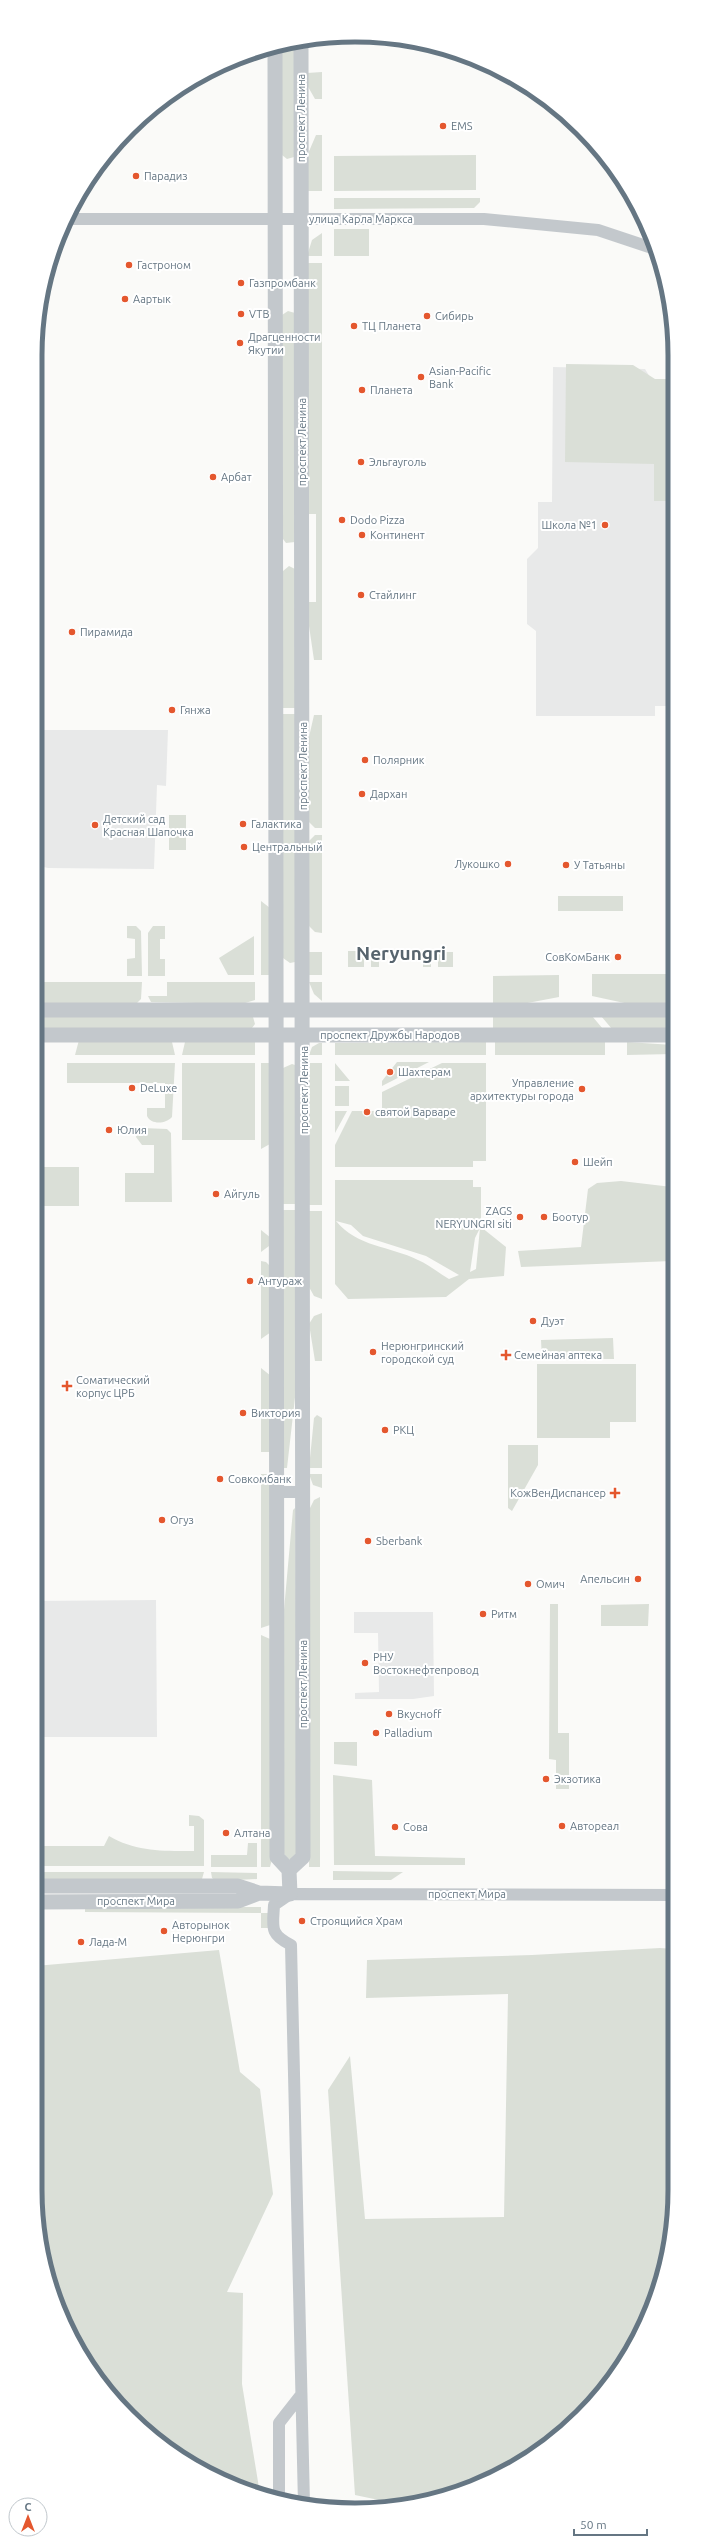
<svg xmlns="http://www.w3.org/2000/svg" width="710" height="2545" font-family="Ubuntu,sans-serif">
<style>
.built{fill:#e8e9e9}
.green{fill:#dadfd7;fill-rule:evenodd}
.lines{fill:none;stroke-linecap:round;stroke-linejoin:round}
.minor{stroke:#c3c8cc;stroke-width:12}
.tertiary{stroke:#c3c8cc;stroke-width:15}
.poi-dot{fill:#e4572e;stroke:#fff;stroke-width:1.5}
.labels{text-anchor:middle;stroke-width:4;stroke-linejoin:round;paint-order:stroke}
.street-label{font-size:11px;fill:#657683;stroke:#fff}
.poi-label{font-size:11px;fill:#657683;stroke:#fff;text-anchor:start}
.town-label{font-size:19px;font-weight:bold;fill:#57646e;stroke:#fff}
.rim{fill:none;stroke:#657683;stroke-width:5}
</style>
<rect width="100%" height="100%" fill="#fafaf8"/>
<!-- built -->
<path class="built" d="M553,367L645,369L672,413L673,706H655V716H536V631L527,624V559L538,548V502H552Z
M35,730H168L166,786L157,785L154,869L48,868L35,865Z
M156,1600L157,1737H35V1601Z
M354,1612H433L434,1696L413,1699H355V1693L379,1692L378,1633H354Z"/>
<!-- green -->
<path class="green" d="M296,41L294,157L287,159L282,155L281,45Z
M322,72V99H315L307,85V73Z
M316,135H322V191H307V156Z
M476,155V190L334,191V156Z
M334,198H480V202L474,208L334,209Z
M334,229H369V256H334Z
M322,233V256H307L312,240Z
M307,263H322V660H314L309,626V602H316V514H307Z
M288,311L295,313V542L286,543L283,539L282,315Z
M566,364L633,365L655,379H667L672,384L673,501H654V464L565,462Z
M289,566L295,569L298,708H283V571Z
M283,714H297L295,962L290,963L283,958Z
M314,715H322V828H315L309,822V737Z
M169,815H186V850H169Z
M315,835H322V933L315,932L309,926V841Z
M558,896H623V911H558Z
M261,901L270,908V975H261Z
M127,926H136L141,931L142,976H127V959L135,958V939L127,938Z
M153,926H165V939H160V959H165V976H148V933Z
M254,936V975H228L219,958Z
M348,951H364V967H348Z
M371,951H387V958H379V967H371Z
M414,951H431V967H423V959H414Z
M309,952H322V975H309Z
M438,952H453V967H438Z
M592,974H673V1004H629L592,996Z
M559,975V997L517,1005H493V976Z
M35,982H142L141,999L137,1003L35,1004Z
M167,982H255V1000L242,1004L151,1002L148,996H167Z
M309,982H322V1001L314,994Z
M35,1016L253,1017L255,1024L252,1028L35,1030Z
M493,1016H592L603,1029H493Z
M601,1016H673V1029H612Z
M79,1040L172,1042L175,1055H75Z
M255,1040V1055H182L185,1042Z
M486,1042V1055H335V1043Z
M495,1042H605V1055H495Z
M627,1042L673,1045V1054L627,1055Z
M319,1043H322V1055H309L312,1047Z
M397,1062H429L382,1086V1081Z
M67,1063H175L172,1117C166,1124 151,1125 147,1116V1108H165V1083H67Z
M182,1063H255V1140H182Z
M261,1063H271L270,1144L261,1149Z
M309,1063H322V1205H309Z
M335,1063L350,1081H335Z
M442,1063H486V1161H473V1167H335V1145L352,1111H382V1092Z
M292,1064L295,1065L298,1204H282L283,1068Z
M335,1086H349V1106H335Z
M335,1111H347L335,1133Z
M142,1128L167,1129L171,1133L172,1202H125V1173H154V1145H142L136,1137L137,1132Z
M35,1167H79V1206H35Z
M335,1180H473V1187H481V1227L506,1247L504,1276L469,1279L446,1297L348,1299L335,1284ZM336,1221L351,1225L363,1236L426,1256L459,1275L449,1279C439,1273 429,1265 418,1260C390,1246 357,1247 336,1221ZM480,1228L476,1269L470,1272L475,1238Z
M621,1181L672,1187L674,1193L672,1261L521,1267L518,1251L581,1247L588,1189L597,1183Z
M282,1210H298V1371L287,1468H282Z
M309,1211H322V1299L314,1296L309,1287Z
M261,1230L271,1238L269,1246L261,1252Z
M261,1261L266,1262L271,1267V1332L261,1339Z
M322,1313V1361H315L309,1324L314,1316Z
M613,1338L614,1359H542L541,1340Z
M537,1364H636V1422H610V1438H537Z
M261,1368L271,1376V1452H261Z
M317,1415L322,1418V1468H309L314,1418Z
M508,1445H538V1465L512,1511L508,1508Z
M261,1474H271L270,1625L261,1628Z
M309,1474H322V1488L313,1485Z
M320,1497V1867H309V1510L314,1500Z
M295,1508L298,1851L292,1859H288L282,1851V1632L293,1510Z
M550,1604H558V1733H569V1789H556V1760L549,1759Z
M649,1604L648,1626H601V1605Z
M261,1635L270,1639L272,1859L270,1867H261Z
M334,1742H357V1766L334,1764Z
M333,1775L372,1780L375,1856L465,1858V1865H334Z
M189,1815L199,1816L204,1820V1866H35V1846H104L109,1836C136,1852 164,1851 194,1851V1826H189Z
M248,1843H257V1867H211V1855H247Z
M333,1871L403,1872L391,1880H333Z
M35,1872H204L202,1879L35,1881Z
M211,1872L257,1873V1879L216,1881L212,1878Z
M85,1907H261V1913H272V1928H261V1913L85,1912Z
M660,1948L675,1949V2190L669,2252L632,2350L595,2401L550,2444L497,2477L438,2499L393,2503L355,2495L328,2090L350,2056L365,2219L504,2217L508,1994L366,1998L367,1960L532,1955Z
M219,1950L240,2072L260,2089L273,2194L227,2292L243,2293L242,2384L260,2494L214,2477L160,2444L115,2401L59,2312L41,2252L35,2190V1966Z"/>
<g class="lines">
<!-- minor -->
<path class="minor" d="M67,219H484L598,230L652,248
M277,1492H303
M279,2500V2423L301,2395
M304,2504L291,1945C269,1934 273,1927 274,1905L290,1894L675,1895"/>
<!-- tertiary -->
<path class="tertiary" d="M35,1010H673
M35,1035H673
M289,1870L303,1857L301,40
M35,1886H238L259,1893L290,1894L289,1870L277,1857L275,46
M35,1902L238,1901L259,1893"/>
</g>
<!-- markers -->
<g class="poi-dot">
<circle cx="443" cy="126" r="4"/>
<circle cx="136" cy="176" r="4"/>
<circle cx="129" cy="265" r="4"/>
<circle cx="241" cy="283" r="4"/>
<circle cx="125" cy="299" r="4"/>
<circle cx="241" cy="314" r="4"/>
<circle cx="427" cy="316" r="4"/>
<circle cx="354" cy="326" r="4"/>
<circle cx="240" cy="343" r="4"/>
<circle cx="421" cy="377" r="4"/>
<circle cx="362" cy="390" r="4"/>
<circle cx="361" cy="462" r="4"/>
<circle cx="213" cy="477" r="4"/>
<circle cx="342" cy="520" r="4"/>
<circle cx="605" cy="525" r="4"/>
<circle cx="362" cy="535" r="4"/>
<circle cx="361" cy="595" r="4"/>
<circle cx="72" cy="632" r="4"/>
<circle cx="172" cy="710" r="4"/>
<circle cx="365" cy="760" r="4"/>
<circle cx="362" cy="794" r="4"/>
<circle cx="243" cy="824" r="4"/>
<circle cx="95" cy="825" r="4"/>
<circle cx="244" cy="847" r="4"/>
<circle cx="508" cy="864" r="4"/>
<circle cx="566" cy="865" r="4"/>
<circle cx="618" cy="957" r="4"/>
<circle cx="390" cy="1072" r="4"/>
<circle cx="132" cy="1088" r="4"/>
<circle cx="582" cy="1089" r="4"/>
<circle cx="367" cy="1112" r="4"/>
<circle cx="109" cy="1130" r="4"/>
<circle cx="575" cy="1162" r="4"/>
<circle cx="216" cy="1194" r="4"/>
<circle cx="520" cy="1217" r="4"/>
<circle cx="544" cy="1217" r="4"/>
<circle cx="250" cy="1281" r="4"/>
<circle cx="533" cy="1321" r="4"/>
<circle cx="373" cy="1352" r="4"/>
<path d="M504 1349h4v4h4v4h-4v4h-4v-4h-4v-4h4z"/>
<path d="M65 1380h4v4h4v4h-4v4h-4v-4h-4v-4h4z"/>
<circle cx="243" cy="1413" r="4"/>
<circle cx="385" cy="1430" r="4"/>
<circle cx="220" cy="1479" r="4"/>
<path d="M613 1487h4v4h4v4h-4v4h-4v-4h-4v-4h4z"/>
<circle cx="162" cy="1520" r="4"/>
<circle cx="368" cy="1541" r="4"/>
<circle cx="638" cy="1579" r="4"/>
<circle cx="528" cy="1584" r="4"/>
<circle cx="483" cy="1614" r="4"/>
<circle cx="365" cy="1663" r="4"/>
<circle cx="389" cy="1714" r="4"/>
<circle cx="376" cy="1733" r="4"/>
<circle cx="546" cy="1779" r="4"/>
<circle cx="562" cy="1826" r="4"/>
<circle cx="395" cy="1827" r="4"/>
<circle cx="226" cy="1833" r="4"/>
<circle cx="302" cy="1921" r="4"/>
<circle cx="164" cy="1931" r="4"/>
<circle cx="81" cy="1942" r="4"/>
</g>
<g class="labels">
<!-- street labels -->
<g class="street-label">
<text transform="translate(301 118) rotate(-90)" y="4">проспект Ленина</text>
<text x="361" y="223">улица Карла Маркса</text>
<text transform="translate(302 442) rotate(-90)" y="4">проспект Ленина</text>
<text transform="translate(303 766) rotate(-90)" y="4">проспект Ленина</text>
<text x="390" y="1039">проспект Дружбы Народов</text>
<text transform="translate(304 1090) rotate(-90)" y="4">проспект Ленина</text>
<text transform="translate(303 1684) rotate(-90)" y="4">проспект Ленина</text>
<text x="467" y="1898">проспект Мира</text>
<text x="136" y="1905">проспект Мира</text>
</g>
<!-- poi labels -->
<g class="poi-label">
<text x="451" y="130">EMS</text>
<text x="144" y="180">Парадиз</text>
<text x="137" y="269">Гастроном</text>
<text x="249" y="287">Газпромбанк</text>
<text x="133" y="303">Аартык</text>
<text x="249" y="318">VTB</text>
<text x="435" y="320">Сибирь</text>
<text x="362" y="330">ТЦ Планета</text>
<text x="248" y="341">Драгценности<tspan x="248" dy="13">Якутии</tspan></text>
<text x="429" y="375">Asian-Pacific<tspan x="429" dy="13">Bank</tspan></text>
<text x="370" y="394">Планета</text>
<text x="369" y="466">Эльгауголь</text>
<text x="221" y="481">Арбат</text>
<text x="350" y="524">Dodo Pizza</text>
<text x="597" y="529" text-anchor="end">Школа №1</text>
<text x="370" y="539">Континент</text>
<text x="369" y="599">Стайлинг</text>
<text x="80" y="636">Пирамида</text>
<text x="180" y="714">Гянжа</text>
<text x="373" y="764">Полярник</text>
<text x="370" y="798">Дархан</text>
<text x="103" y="823">Детский сад<tspan x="103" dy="13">Красная Шапочка</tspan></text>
<text x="251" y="828">Галактика</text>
<text x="252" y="851">Центральный</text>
<text x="500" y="868" text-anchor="end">Лукошко</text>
<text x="574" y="869">У Татьяны</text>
<text x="610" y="961" text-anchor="end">СовКомБанк</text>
<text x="398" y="1076">Шахтерам</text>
<text x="574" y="1087" text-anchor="end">Управление<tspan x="574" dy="13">архитектуры города</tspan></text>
<text x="140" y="1092">DeLuxe</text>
<text x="375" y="1116">святой Варваре</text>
<text x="117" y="1134">Юлия</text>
<text x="583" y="1166">Шейп</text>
<text x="224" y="1198">Айгуль</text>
<text x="512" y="1215" text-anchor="end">ZAGS<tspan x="512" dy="13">NERYUNGRI siti</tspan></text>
<text x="552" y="1221">Боотур</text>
<text x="258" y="1285">Антураж</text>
<text x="541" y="1325">Дуэт</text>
<text x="381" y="1350">Нерюнгринский<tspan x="381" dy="13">городской суд</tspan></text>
<text x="514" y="1359">Семейная аптека</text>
<text x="76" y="1384">Соматический<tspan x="76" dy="13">корпус ЦРБ</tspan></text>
<text x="251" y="1417">Виктория</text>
<text x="393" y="1434">РКЦ</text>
<text x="228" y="1483">Совкомбанк</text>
<text x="606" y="1497" text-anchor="end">КожВенДиспансер</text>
<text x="170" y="1524">Огуз</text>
<text x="376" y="1545">Sberbank</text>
<text x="630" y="1583" text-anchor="end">Апельсин</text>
<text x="536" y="1588">Омич</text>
<text x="491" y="1618">Ритм</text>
<text x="373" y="1661">РНУ<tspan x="373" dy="13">Востокнефтепровод</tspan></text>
<text x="397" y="1718">Вкусноff</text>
<text x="384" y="1737">Palladium</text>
<text x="554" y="1783">Экзотика</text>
<text x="570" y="1830">Автореал</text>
<text x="403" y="1831">Сова</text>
<text x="234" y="1837">Алтана</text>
<text x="310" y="1925">Строящийся Храм</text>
<text x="172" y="1929">Авторынок<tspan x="172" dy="13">Нерюнгри</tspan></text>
<text x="89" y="1946">Лада-М</text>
</g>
<!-- town labels -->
<g class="town-label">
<text x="401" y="960">Neryungri</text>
</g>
</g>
<!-- crop -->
<path d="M0 0H710V2545H0ZM355 42H355A313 313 0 0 1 668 355V2190A313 313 0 0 1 355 2503H355A313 313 0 0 1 42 2190V355A313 313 0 0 1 355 42Z" fill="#fff" fill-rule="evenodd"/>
<path class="rim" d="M355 42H355A313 313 0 0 1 668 355V2190A313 313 0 0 1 355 2503H355A313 313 0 0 1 42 2190V355A313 313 0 0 1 355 42Z"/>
<!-- north arrow -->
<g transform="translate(28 2517)"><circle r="19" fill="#ffffff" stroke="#c1c8cd"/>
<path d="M0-3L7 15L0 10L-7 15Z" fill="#e4572e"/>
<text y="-6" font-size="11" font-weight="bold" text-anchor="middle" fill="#657683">С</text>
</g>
<!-- scale -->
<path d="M574 2529v6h73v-6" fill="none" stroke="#657683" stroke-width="2"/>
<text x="580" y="2529" font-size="12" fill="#657683" stroke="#ffffff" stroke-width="3" paint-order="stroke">50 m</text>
</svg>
